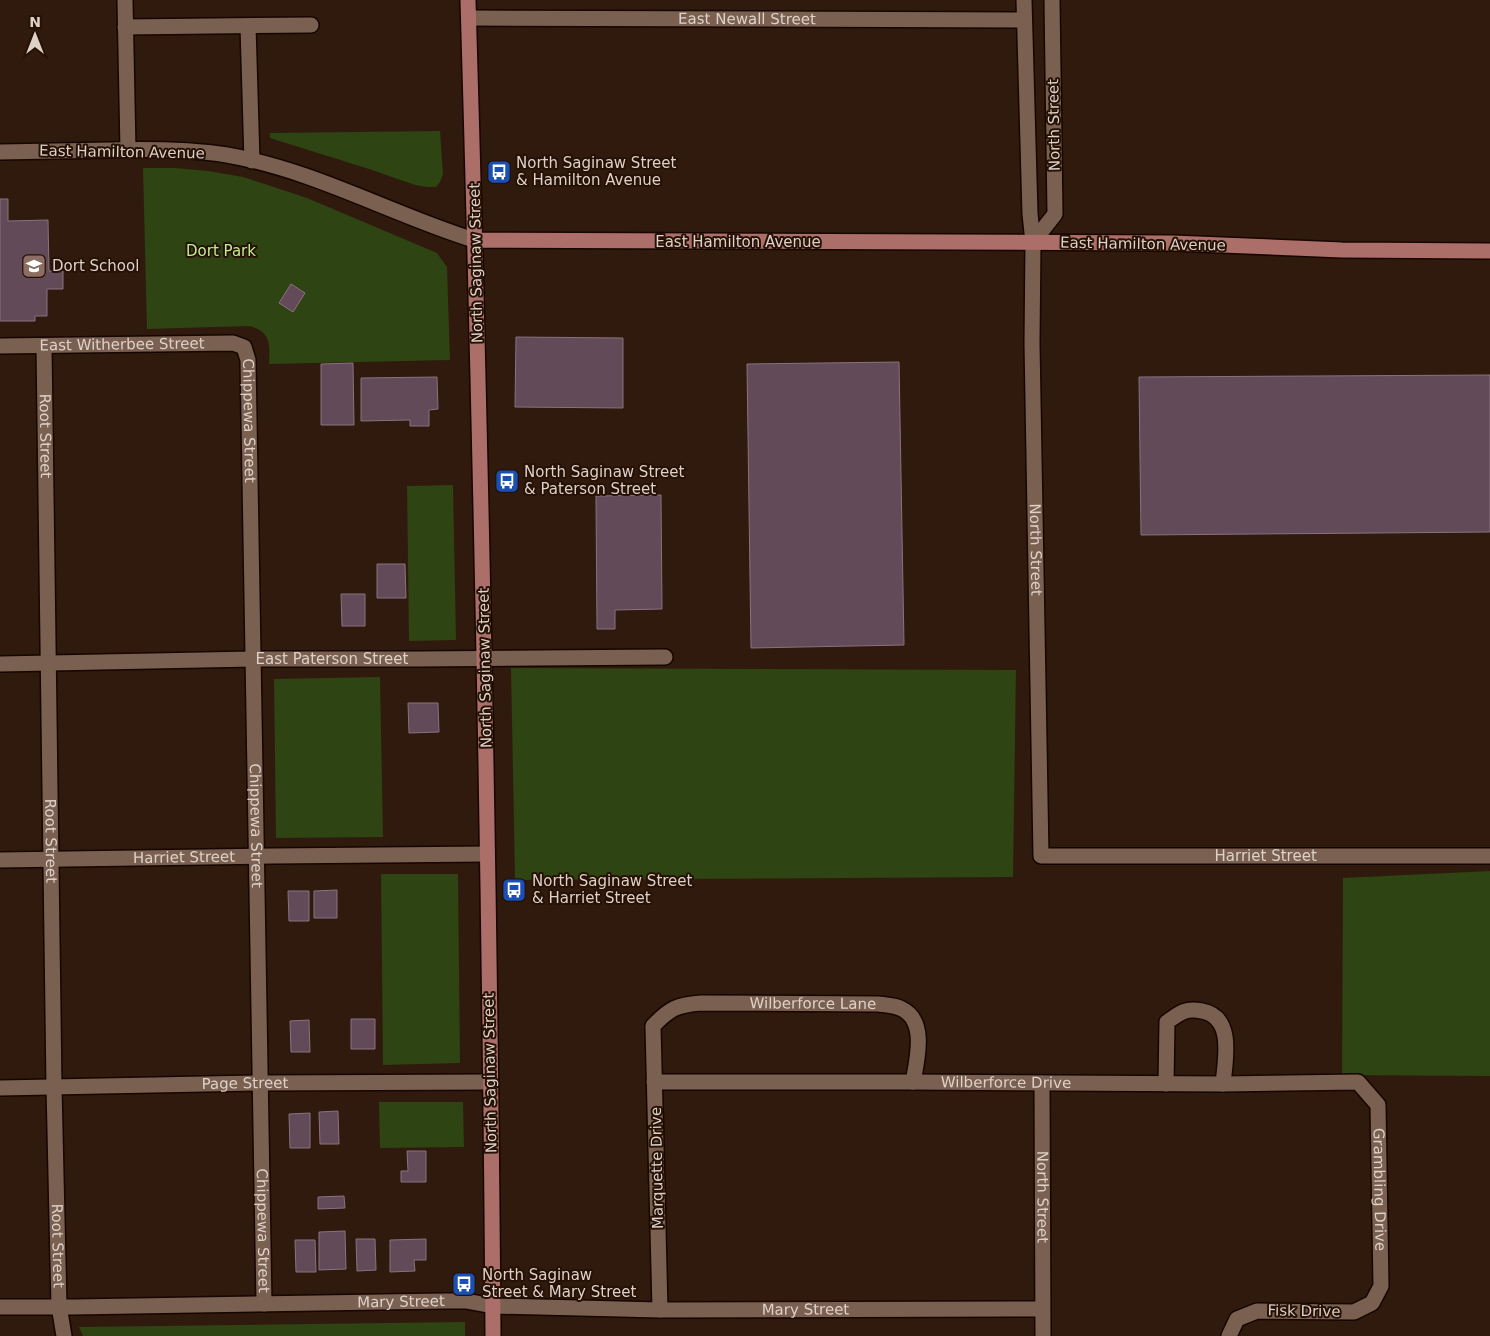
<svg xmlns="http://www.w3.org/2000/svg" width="1490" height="1336" font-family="'DejaVu Sans',sans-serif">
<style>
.green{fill:#2e4413}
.building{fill:#634a58;stroke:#8c7080}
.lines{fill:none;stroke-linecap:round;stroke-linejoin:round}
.minor-casing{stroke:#170500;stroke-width:18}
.major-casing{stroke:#170500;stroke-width:18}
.minor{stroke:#7a6051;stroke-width:15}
.major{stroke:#ab6e68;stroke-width:15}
.labels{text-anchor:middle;stroke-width:4;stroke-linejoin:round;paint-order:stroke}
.street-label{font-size:15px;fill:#dfd0c8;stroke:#251105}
.poi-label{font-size:15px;fill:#dfd0c8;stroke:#251105;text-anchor:start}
.park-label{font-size:15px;fill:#bfee8e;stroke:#251105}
</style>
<rect width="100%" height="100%" fill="#301a0d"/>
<!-- green -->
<path class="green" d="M440,131L443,174L440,182L436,187H427L415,185L369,169L270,138V133Z
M143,168H175L208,171L243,177L307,198L437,253L447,267L450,360L269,364C270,344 271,331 249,326L147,329Z
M453,485L456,640L409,641L407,486Z
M511,668L1016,670L1013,877L515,880Z
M380,677L383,837L276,838L274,679Z
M1490,871V1076L1342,1075L1343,878Z
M381,874H458L460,1063L383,1065Z
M379,1102H463L464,1147L380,1148Z
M465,1322V1336H83L79,1327Z"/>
<!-- building -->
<path class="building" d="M0,199H8V221L48,220L49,271H63V289H47V316H35V321H0Z
M291,284L305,293L293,312L279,303Z
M516,337L623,338V408L515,407Z
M899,362L904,645L751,648L747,364Z
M353,363L354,425H321V364Z
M1490,375V532L1141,535L1139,377Z
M437,377L438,409L429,410V426H410V420L361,421V378Z
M661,495L662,609L615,610V629H597L596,496Z
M377,564H405L406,598H377Z
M341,594H365V626H342Z
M408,703H438L439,732L409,733Z
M337,890V918H314V891Z
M288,891H309V921H289Z
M351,1019H375V1049H351Z
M309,1020L310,1052H291L290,1021Z
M338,1111L339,1144H320L319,1112Z
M310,1113V1148H290L289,1114Z
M407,1151H426V1182H401V1171H408Z
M344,1196L345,1208L318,1209V1197Z
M345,1231L346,1269L319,1270V1232Z
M356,1239H375L376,1270L357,1271Z
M426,1239V1260H414L415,1271L390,1272V1240Z
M295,1240H315L316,1272H296Z"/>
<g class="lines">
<!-- minor casing -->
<g class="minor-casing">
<g id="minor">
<path d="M125,0L128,150"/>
<path id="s1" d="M1024,0L1030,214L1033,242L1032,343L1041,856H1490"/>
<path id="s2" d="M469,18L1024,20"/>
<path d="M248,26L252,161"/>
<path d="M125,27L311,25"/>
<path d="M0,152C37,151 73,151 110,150C149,149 188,149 227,155C314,170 391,214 474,240"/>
<path d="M1033,242L1055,214L1052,0"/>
<path id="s3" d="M0,346L233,343L244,347L248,360L264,1304"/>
<path id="s4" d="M44,346L54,1087L59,1306L64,1336"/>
<path id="s5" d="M0,664L253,659H420L665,657"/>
<path id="s6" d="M0,860L273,856L487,854"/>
<path id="s7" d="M654,1082H913L1223,1084L1358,1082L1378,1105L1381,1286L1372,1303L1354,1312L1257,1311L1237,1319L1229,1336"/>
<path id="s8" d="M1042,1083L1043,1336"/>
<path d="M1166,1084L1167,1022C1181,1012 1185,1008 1202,1011C1235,1017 1225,1061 1223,1084"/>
<path id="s9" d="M0,1088L260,1083L491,1082"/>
<path id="s10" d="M0,1307H74L445,1301H466L493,1306L660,1310L1042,1309"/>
<path id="s11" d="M660,1310L653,1026C670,1008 677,1005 701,1003L878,1004C886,1005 895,1005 902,1009C927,1021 917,1060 913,1082"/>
</g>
</g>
<!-- major casing -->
<g class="major-casing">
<path id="major" d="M468,0C481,445 490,891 493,1336
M474,240L1172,243L1342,250L1490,251"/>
</g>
<!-- minor -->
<use href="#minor" class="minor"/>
<!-- major -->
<use href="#major" class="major"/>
</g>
<!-- icons -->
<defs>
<g id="bus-square" transform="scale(1.25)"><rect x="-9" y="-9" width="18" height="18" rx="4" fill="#1a4fb4" stroke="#251105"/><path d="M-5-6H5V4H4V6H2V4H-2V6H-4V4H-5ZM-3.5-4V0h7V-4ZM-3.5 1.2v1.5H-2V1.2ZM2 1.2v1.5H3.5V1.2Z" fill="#fff"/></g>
<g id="school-square" transform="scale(1.25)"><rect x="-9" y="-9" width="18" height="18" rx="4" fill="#8d6e63" stroke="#251105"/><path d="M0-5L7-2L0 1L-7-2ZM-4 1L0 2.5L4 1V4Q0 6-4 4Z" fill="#fff"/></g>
</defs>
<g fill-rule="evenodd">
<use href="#bus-square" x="499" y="172"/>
<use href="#school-square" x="34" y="266"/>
<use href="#bus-square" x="507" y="481"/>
<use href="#bus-square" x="514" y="890"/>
<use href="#bus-square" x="464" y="1284"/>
</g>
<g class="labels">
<!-- street labels -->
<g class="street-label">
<text dy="5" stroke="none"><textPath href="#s2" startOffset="278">East Newall Street</textPath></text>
<text transform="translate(1054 125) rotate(-91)" y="5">North Street</text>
<text transform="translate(122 152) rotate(1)" y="5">East Hamilton Avenue</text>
<text x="738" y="247">East Hamilton Avenue</text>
<text transform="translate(1143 244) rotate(1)" y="5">East Hamilton Avenue</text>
<text transform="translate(476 263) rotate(-91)" y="5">North Saginaw Street</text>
<text dy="5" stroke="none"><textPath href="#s3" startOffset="122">East Witherbee Street</textPath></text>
<text dy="5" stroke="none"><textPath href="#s3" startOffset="319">Chippewa Street</textPath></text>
<text dy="5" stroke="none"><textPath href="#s4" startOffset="90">Root Street</textPath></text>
<text dy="5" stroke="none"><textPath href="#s1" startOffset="550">North Street</textPath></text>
<text dy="5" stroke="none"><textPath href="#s5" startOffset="332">East Paterson Street</textPath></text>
<text transform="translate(485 668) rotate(-91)" y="5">North Saginaw Street</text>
<text dy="5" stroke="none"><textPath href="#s3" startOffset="724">Chippewa Street</textPath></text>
<text dy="5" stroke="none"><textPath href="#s4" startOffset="495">Root Street</textPath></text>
<text dy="5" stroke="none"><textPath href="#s1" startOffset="1081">Harriet Street</textPath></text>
<text dy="5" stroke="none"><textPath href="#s6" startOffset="184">Harriet Street</textPath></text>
<text dy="5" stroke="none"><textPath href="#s11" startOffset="451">Wilberforce Lane</textPath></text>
<text transform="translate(490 1073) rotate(-91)" y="5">North Saginaw Street</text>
<text dy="5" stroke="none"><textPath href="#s7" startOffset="352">Wilberforce Drive</textPath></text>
<text dy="5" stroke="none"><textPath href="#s9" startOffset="245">Page Street</textPath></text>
<text transform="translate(657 1168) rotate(-91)" y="5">Marquette Drive</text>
<text dy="5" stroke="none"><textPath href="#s7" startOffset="819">Grambling Drive</textPath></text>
<text dy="5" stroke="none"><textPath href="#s8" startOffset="114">North Street</textPath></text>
<text dy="5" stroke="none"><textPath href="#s3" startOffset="1129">Chippewa Street</textPath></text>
<text dy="5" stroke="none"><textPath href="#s4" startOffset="900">Root Street</textPath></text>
<text dy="5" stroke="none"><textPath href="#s10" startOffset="401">Mary Street</textPath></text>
<text dy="5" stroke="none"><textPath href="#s10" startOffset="806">Mary Street</textPath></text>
<text transform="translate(1304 1311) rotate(1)" y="5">Fisk Drive</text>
</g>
<!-- poi labels -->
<g class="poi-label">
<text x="516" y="168">North Saginaw Street<tspan x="516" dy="17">&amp; Hamilton Avenue</tspan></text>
<text x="52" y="271">Dort School</text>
<text x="524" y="477">North Saginaw Street<tspan x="524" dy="17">&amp; Paterson Street</tspan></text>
<text x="532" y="886">North Saginaw Street<tspan x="532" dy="17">&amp; Harriet Street</tspan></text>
<text x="482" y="1280">North Saginaw<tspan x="482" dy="17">Street &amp; Mary Street</tspan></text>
</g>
<!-- park labels -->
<g class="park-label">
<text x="221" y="256">Dort Park</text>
</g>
</g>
<!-- north arrow -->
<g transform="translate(35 35)" stroke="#251105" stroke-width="4" paint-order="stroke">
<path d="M0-4L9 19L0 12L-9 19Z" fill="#dfd0c8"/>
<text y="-8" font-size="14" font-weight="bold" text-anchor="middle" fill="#dfd0c8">N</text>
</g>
</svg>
